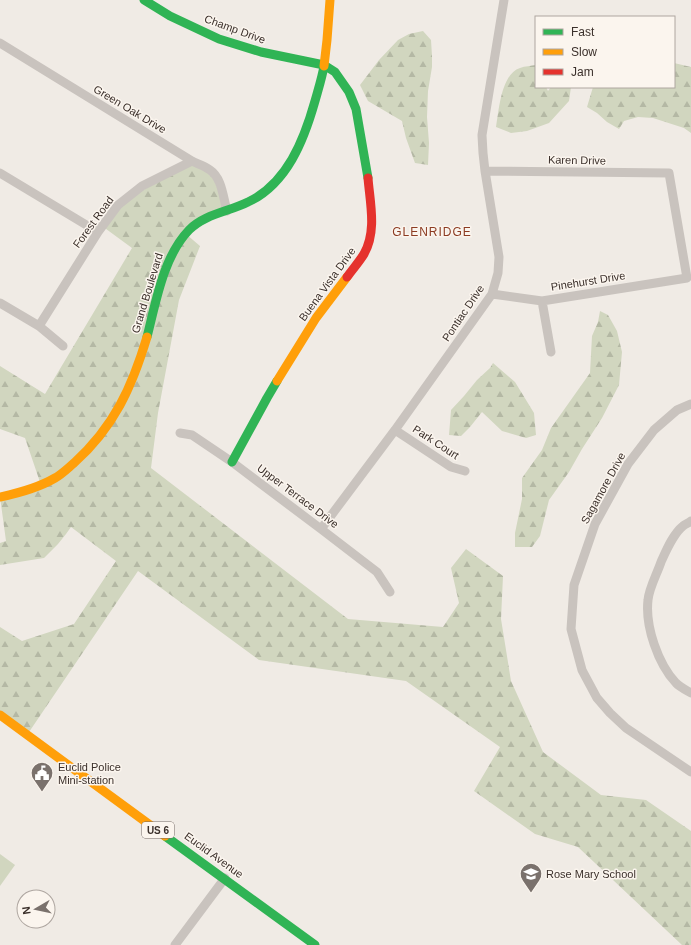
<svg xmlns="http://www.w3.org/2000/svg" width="691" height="945" font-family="Helvetica,sans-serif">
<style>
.forest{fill:url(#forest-firs)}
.pitch{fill:#d1d6bf}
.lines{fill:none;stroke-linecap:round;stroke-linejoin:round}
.street{stroke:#c9c3be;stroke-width:9}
.fast{stroke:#30b455;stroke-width:9}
.slow{stroke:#ff9f0a;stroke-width:9}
.jam{stroke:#e5322d;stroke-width:9}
.labels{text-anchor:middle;stroke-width:3;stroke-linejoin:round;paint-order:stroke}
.shield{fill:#fbf5ee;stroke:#756b66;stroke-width:1}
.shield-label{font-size:10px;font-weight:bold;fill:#3b302b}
.street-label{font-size:11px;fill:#3b302b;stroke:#fbf5ee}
.poi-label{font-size:11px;fill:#3b302b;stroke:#fbf5ee;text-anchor:start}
.neighbourhood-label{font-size:12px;letter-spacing:1px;fill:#8c3b22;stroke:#fbf5ee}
</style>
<defs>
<pattern id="forest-firs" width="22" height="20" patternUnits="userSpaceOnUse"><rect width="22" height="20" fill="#d1d6bf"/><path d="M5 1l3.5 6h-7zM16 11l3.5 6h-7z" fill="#b4b8a4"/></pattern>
</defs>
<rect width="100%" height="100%" fill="#f0ebe5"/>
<!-- forest -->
<path class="forest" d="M423,31L431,40L432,56V67L428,91L427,117L429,143L428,165L415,163L406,138L402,121L368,101L360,85L379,60L398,40L409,34Z
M674,63L691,67V133L684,128L653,118L638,117L624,121L619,129L607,122L597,113L587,107L593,87H674Z
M536,65V87H546L548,91L551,87H571L569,101L549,123L527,131L511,133L496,127C499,110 501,74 520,68C525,66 531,66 536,65Z
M192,161L210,170L227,211L186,234L200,246L179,300L158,413L151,468L348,619L443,627L459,603L451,568L466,549L503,576L501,619L511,681L543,752L601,795L646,800L691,831V945H682L578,847L535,834L474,791L500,747L406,681L259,660L138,571L27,735L0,715V627L22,641L74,624L116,561L71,527L66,534L58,544L44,558L0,565V543L6,541L0,497L41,485L25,438L0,429V366L45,394L132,248L102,226L118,205Z
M600,311L608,315L617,331L622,352L619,385L602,418L582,449L569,472L549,500L540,536L532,547H515V533L522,499V478L542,450L551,428L590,373L592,336L598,322Z
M493,363L515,382L534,413L536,435L526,438L502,431L482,412L470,427L461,436L449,435L451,410L464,396L477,380L490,368Z"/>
<!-- pitch -->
<path class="pitch" d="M0,854L15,865L0,886Z"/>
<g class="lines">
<!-- street -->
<path class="street" d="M0,43L192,161C198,164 205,166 210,170C222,178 223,197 227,211
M485,171L669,173L687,278L542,301L492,294
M0,173L98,232
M542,301L551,352
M0,303L39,326L63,346
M39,326L98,232L118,205L142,186L192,161
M691,404L677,410L654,430L628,464L595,524L574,585L571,629L582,670L597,698L610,713L626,728L691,772
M395,430L451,467L465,471
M180,433L192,435L232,462L321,529L377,572L390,592
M691,521C689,523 685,524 683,526C673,534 666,551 661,562C657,574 649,588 648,600C645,626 658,664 676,683C680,687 686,690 691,693
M321,529L395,430L492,294L498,273L499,257L485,171L483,153L482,135L504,0
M175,945L225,878"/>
<!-- fast -->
<path class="fast" d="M144,0L170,16L219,39L261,52L324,65L335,72L349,92L356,109L368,178
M147,337C156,302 163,257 189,230C205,214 228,212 248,202C287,184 304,140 315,101C318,90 322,78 324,66
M232,462L267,398L277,381
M165,836L315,945"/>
<!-- slow -->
<path class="slow" d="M324,66L327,40L330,0
M277,381L316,318L347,277
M0,497C19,493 38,488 55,478C62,474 68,468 74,463C114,427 132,387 147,337
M0,715L165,836"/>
<!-- jam -->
<path class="jam" d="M347,277C352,270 359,262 364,254C377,231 370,203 368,178"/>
</g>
<!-- icons -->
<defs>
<g id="civic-pin" transform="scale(1.15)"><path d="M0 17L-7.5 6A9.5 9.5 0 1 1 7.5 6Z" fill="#7a716c" stroke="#fbf5ee"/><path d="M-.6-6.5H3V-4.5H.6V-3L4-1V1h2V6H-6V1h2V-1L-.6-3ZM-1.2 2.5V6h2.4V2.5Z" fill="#fff"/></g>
<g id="school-pin" transform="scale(1.15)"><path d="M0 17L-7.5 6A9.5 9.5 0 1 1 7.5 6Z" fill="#7a716c" stroke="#fbf5ee"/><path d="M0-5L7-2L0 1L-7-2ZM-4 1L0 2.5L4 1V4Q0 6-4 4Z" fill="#fff"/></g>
</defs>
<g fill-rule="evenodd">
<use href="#civic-pin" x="42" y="773"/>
<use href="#school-pin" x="531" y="874"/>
</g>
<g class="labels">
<!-- shield labels -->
<rect class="shield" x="142" y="822" width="32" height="16" rx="3"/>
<g class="shield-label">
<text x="158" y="834">US 6</text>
</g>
<!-- street labels -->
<g class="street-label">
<text transform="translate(235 29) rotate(20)" y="4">Champ Drive</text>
<text transform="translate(130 109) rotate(31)" y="4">Green Oak Drive</text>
<text transform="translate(577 160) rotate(1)" y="4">Karen Drive</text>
<text transform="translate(93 222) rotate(-54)" y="4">Forest Road</text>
<text transform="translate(588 281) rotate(-9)" y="4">Pinehurst Drive</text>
<text transform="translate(327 284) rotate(-54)" y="4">Buena Vista Drive</text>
<text transform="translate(147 293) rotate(-73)" y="4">Grand Boulevard</text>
<text transform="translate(463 313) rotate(-56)" y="4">Pontiac Drive</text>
<text transform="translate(436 442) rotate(33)" y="4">Park Court</text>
<text transform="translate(603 488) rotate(-61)" y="4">Sagamore Drive</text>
<text transform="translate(298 496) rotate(37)" y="4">Upper Terrace Drive</text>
<text transform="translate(214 855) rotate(36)" y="4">Euclid Avenue</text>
</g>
<!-- poi labels -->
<g class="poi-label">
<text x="58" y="771">Euclid Police<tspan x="58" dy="13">Mini-station</tspan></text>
<text x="546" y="878">Rose Mary School</text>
</g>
<!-- neighbourhood labels -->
<g class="neighbourhood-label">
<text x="432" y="236">GLENRIDGE</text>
</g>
</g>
<!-- legend -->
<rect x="535" y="16" width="140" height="72" fill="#fbf5ee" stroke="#aea6a0"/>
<rect x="543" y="29" width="20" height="6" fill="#30b455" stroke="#aea6a0"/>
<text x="571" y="36" font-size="12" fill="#3b302b">Fast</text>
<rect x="543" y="49" width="20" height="6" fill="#ff9f0a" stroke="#aea6a0"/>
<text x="571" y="56" font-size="12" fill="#3b302b">Slow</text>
<rect x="543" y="69" width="20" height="6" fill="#e5322d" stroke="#aea6a0"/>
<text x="571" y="76" font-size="12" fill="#3b302b">Jam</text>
<!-- north arrow -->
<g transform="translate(36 909) rotate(261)"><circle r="19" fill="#fbf5ee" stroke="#aea6a0"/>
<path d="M0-3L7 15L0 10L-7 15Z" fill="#7a716c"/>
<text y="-6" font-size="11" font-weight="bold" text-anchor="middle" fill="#3b302b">N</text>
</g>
</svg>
